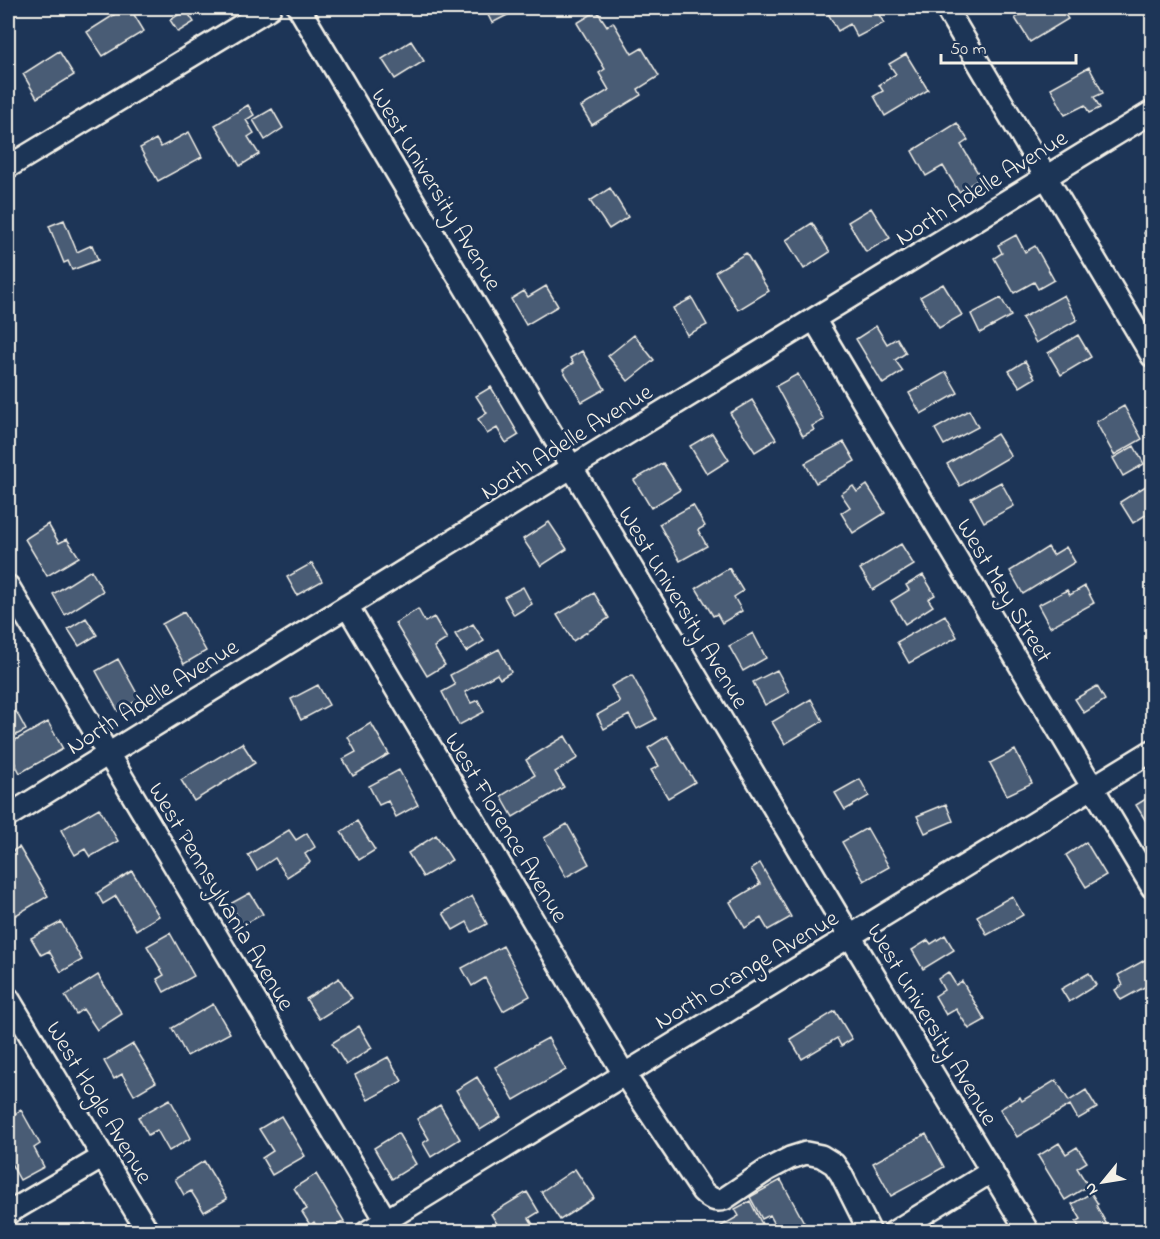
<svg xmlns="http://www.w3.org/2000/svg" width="1160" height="1239" font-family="'Indie Flower',sans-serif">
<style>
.building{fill:#485b74;stroke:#f4f1e8;stroke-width:1.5}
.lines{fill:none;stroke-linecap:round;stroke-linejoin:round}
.minor-casing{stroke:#f4f1e8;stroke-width:26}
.minor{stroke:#1d3557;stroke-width:21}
.labels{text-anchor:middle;stroke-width:6;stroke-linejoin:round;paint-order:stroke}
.street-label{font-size:24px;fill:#f4f1e8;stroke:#1d3557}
</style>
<rect width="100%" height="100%" fill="#1d3557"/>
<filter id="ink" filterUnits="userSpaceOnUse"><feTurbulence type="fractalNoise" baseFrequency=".0167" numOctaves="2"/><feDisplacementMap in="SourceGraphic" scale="12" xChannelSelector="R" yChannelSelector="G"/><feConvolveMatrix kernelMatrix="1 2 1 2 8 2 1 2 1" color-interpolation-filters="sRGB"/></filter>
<g filter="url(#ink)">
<!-- building -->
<path class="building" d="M110,8H130L144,31L103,56L87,32L114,15Z
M487,8H521L492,23L485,9Z
M825,8H875L884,23L857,37L850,24L838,31Z
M1033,8H1061L1068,19L1030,42L1015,18Z
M186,10L194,22L178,32L170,20Z
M597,11L607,26L613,22L632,54L642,48L659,76L638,89L641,95L592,125L581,107L609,90L599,73L605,69L577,23Z
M411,41L424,61L395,79L382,59Z
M59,51L74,75L37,98L23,74Z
M906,54L928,90L885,116L874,96L883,91L879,85L896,74L889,64Z
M1089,67L1103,93L1094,97L1100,108L1089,113L1085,105L1065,115L1051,88Z
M248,105L254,115L246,120L254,133L248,137L259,154L240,166L215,125Z
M8,108L14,119L8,123Z
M272,109L283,128L265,140L253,120Z
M957,123L968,140L961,145L981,178L959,192L943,166L926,176L912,151Z
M189,132L202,157L158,181L140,148L156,139L161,147Z
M610,188L628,217L609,229L590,201Z
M871,208L890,238L866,252L848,222Z
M64,220L77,252L92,245L98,260L72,270L68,261L64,263L49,226Z
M812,223L830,252L804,269L786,240Z
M1152,228V248L1144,233Z
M1016,235L1025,252L1035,246L1054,280L1038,289L1034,282L1014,293L994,258L1002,253L998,245Z
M746,253L769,291L738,310L715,272Z
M943,284L962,315L939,328L920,297Z
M546,286L558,306L526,325L511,299L524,291L528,297Z
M1064,295L1077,320L1036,343L1022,318Z
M692,298L707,325L687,335L673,308Z
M1001,298L1011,316L980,333L971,314Z
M876,326L887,344L897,338L906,353L895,360L903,371L883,384L856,339Z
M634,335L654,360L628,381L608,356Z
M1078,335L1091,357L1061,375L1048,353Z
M582,351L605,389L582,402L563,370L573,363L570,358Z
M1025,361L1035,378L1020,387L1009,371Z
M946,372L958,393L921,414L909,393Z
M798,374L824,420L812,426L814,430L803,436L776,386Z
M491,387L519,435L506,443L497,428L487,434L478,419L487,413L476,396Z
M752,400L776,439L755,452L730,413Z
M1124,406L1142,439L1114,455L1096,422Z
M969,410L978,427L944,445L935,429Z
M712,433L729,460L707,474L690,446Z
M997,434L1011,456L960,486L947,464Z
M844,442L855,461L816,483L805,463Z
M1134,446L1144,464L1123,476L1113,458Z
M663,463L680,490L651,508L634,480Z
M1001,482L1014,506L984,522L971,498Z
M1152,482V511L1133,523L1120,502Z
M867,485L885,513L853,533L841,513L850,507L841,494L853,486L857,492Z
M693,505L705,526L698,530L707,546L680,561L659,524Z
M549,522L567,549L541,566L523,539Z
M48,524L59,543L67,539L79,557L47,576L25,539Z
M901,544L914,565L873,590L860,569Z
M1048,547L1053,555L1066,547L1075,562L1023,594L1010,571Z
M312,563L322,581L297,595L287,577Z
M729,568L743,591L734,597L742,611L722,623L717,614L713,616L696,588Z
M91,570L103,591L65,615L53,594Z
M923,575L935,595L928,599L933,606L905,624L891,601L909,590L906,585Z
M1085,586L1094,603L1050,627L1038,605L1067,590L1070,595Z
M523,587L532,604L514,615L504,597Z
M594,593L609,618L573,641L557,615Z
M418,609L425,622L434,617L447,639L434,647L445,665L427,676L395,623Z
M184,612L206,651L184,664L162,624Z
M945,615L957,637L909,663L897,642Z
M86,618L97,635L79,646L68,629Z
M473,624L484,641L466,652L455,634Z
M753,633L766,658L743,671L729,646Z
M499,649L511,672L500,679L497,674L465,692L471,703L478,700L484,712L459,725L442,692L455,685L450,675Z
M118,659L140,699L118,711L96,671Z
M777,670L789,692L765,705L753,682Z
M632,675L656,719L637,729L629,715L604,729L597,715L620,702L611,686Z
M318,685L329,705L301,720L291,699Z
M1097,686L1105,700L1084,713L1075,699Z
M811,699L823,721L785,744L772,722Z
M16,711L26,730L8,739V715Z
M48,722L63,749L20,773L8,750V744Z
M371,723L389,754L353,776L343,759L356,752L348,737Z
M565,736L578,758L555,772L564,787L513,817L501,796L535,775L526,760Z
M667,736L695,782L668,798L651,770L659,766L648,748Z
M242,743L255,763L194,801L181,780Z
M1015,750L1032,783L1007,795L990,763Z
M399,770L418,805L396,817L388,801L379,805L369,786Z
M860,779L869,796L845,810L835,793Z
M1152,795V831L1136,805Z
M946,804L953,821L925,833L917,816Z
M99,808L118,841L90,857L85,849L75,855L61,830Z
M357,821L375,850L359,860L341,832Z
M567,824L589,864L566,877L544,838Z
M867,828L889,867L864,881L842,842Z
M289,830L296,840L307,833L315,847L305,854L310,862L287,877L275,858L257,870L248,855Z
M436,835L452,860L423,877L408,853Z
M1086,842L1106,875L1086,887L1066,855Z
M19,847L48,896L16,915L8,900V854Z
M760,863L791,917L768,930L761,918L745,928L730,902L760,884L751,869Z
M132,871L159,916L136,930L116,896L103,904L97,893Z
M250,893L263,914L243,925L230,904Z
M472,896L487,924L472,932L467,922L453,930L443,913Z
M1012,896L1023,915L987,935L977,916Z
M61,922L82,960L61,972L49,951L41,955L31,938Z
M170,933L194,976L164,992L157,979L164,975L147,946Z
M945,935L954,950L923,969L912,950L928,940L931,944Z
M503,946L530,996L503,1011L485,978L472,986L462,968Z
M1152,956V983L1121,1000L1115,990L1123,985L1118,975Z
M948,972L956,985L962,981L985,1020L969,1029L956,1009L946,1015L935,996L944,990L938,979Z
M1089,973L1096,985L1069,1002L1061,989Z
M98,975L122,1014L97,1030L83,1009L76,1014L65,996Z
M339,978L352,998L319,1019L306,999Z
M213,1004L230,1033L187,1056L172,1028Z
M835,1011L852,1039L841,1046L837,1038L802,1059L790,1039Z
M359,1026L372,1048L346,1065L332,1043Z
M548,1038L566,1070L514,1100L495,1067Z
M133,1044L156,1082L134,1095L122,1074L114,1079L104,1061Z
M388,1057L402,1081L368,1100L355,1075Z
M477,1077L501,1117L480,1130L456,1090Z
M1056,1080L1069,1101L1086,1090L1097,1108L1078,1119L1070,1105L1017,1137L1000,1109L1020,1097L1022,1101Z
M170,1099L191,1138L169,1151L157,1130L148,1135L138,1117Z
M440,1105L460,1139L431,1157L423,1143L429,1139L417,1119Z
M21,1110L40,1144L34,1148L44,1167L20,1180L8,1158V1118Z
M281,1116L305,1156L272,1175L262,1158L273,1151L259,1129Z
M398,1133L416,1164L392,1179L374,1148Z
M926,1134L944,1167L891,1196L873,1163Z
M1059,1143L1066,1154L1077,1147L1087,1162L1077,1168L1088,1186L1065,1200L1038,1156Z
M204,1161L227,1199L204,1212L191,1191L184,1195L175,1179Z
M575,1169L594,1198L560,1220L541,1192Z
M316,1174L344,1221L327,1232H320L314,1222L310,1225L302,1212L307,1209L294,1188Z
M781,1180L807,1228L801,1232H779L770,1215L762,1219L750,1197Z
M527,1192L539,1212L529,1218L534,1226L525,1232H519L515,1226L506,1232H502L491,1214Z
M1091,1193L1098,1204L1096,1205L1111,1232H1082L1076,1222L1081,1219L1072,1204Z
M750,1201L763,1226L753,1232H717L716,1229L739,1216L735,1209Z
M85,1223L90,1232H71Z
M232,1224L236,1232H220Z
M477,1225L481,1232H463Z"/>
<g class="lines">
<!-- minor casing -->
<g class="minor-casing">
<path id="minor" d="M299,8L850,936L1028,1232
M946,8L1152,356
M8,167L270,8
M814,319L1152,887
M8,586L393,1232
M347,606L624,1074L702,1191C709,1198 715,1202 724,1199L767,1170L790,1158L806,1153L821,1156L834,1164L841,1174L870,1232
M8,816L572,467L1152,112
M8,998L148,1232
M8,1213L103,1157
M367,1232L1152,751
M894,1232L992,1171"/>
</g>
<!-- minor -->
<use href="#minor" class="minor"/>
</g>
</g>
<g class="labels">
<!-- street labels -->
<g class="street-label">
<text transform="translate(981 187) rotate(-32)" y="8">North Adelle Avenue</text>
<text transform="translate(437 189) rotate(59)" y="8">West University Avenue</text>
<text transform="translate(566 441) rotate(-32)" y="8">North Adelle Avenue</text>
<text transform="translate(1005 590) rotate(59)" y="8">West May Street</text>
<text transform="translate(684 607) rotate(59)" y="8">West University Avenue</text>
<text transform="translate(152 696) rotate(-32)" y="8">North Adelle Avenue</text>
<text transform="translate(507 827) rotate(59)" y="8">West Florence Avenue</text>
<text transform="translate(222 896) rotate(59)" y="8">West Pennsylvania Avenue</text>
<text transform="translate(746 969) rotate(-31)" y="8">North Orange Avenue</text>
<text transform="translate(933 1024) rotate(59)" y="8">West University Avenue</text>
<text transform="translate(100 1102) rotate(59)" y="8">West Hogle Avenue</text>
</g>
</g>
<!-- margin -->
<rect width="1160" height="1239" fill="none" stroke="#1d3557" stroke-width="30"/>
<rect x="15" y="15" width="1130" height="1209" fill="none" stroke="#f4f1e8" stroke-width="2" filter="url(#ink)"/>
<!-- north arrow -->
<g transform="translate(1103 1182) rotate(240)" stroke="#1d3557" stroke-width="4.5" paint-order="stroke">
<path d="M0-4.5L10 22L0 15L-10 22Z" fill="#f4f1e8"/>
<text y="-9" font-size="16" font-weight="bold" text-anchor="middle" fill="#f4f1e8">N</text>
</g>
<!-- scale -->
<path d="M941 54v9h135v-9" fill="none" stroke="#f4f1e8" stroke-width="3"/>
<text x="950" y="54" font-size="18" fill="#f4f1e8" stroke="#1d3557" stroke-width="4.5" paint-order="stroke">50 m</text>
</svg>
